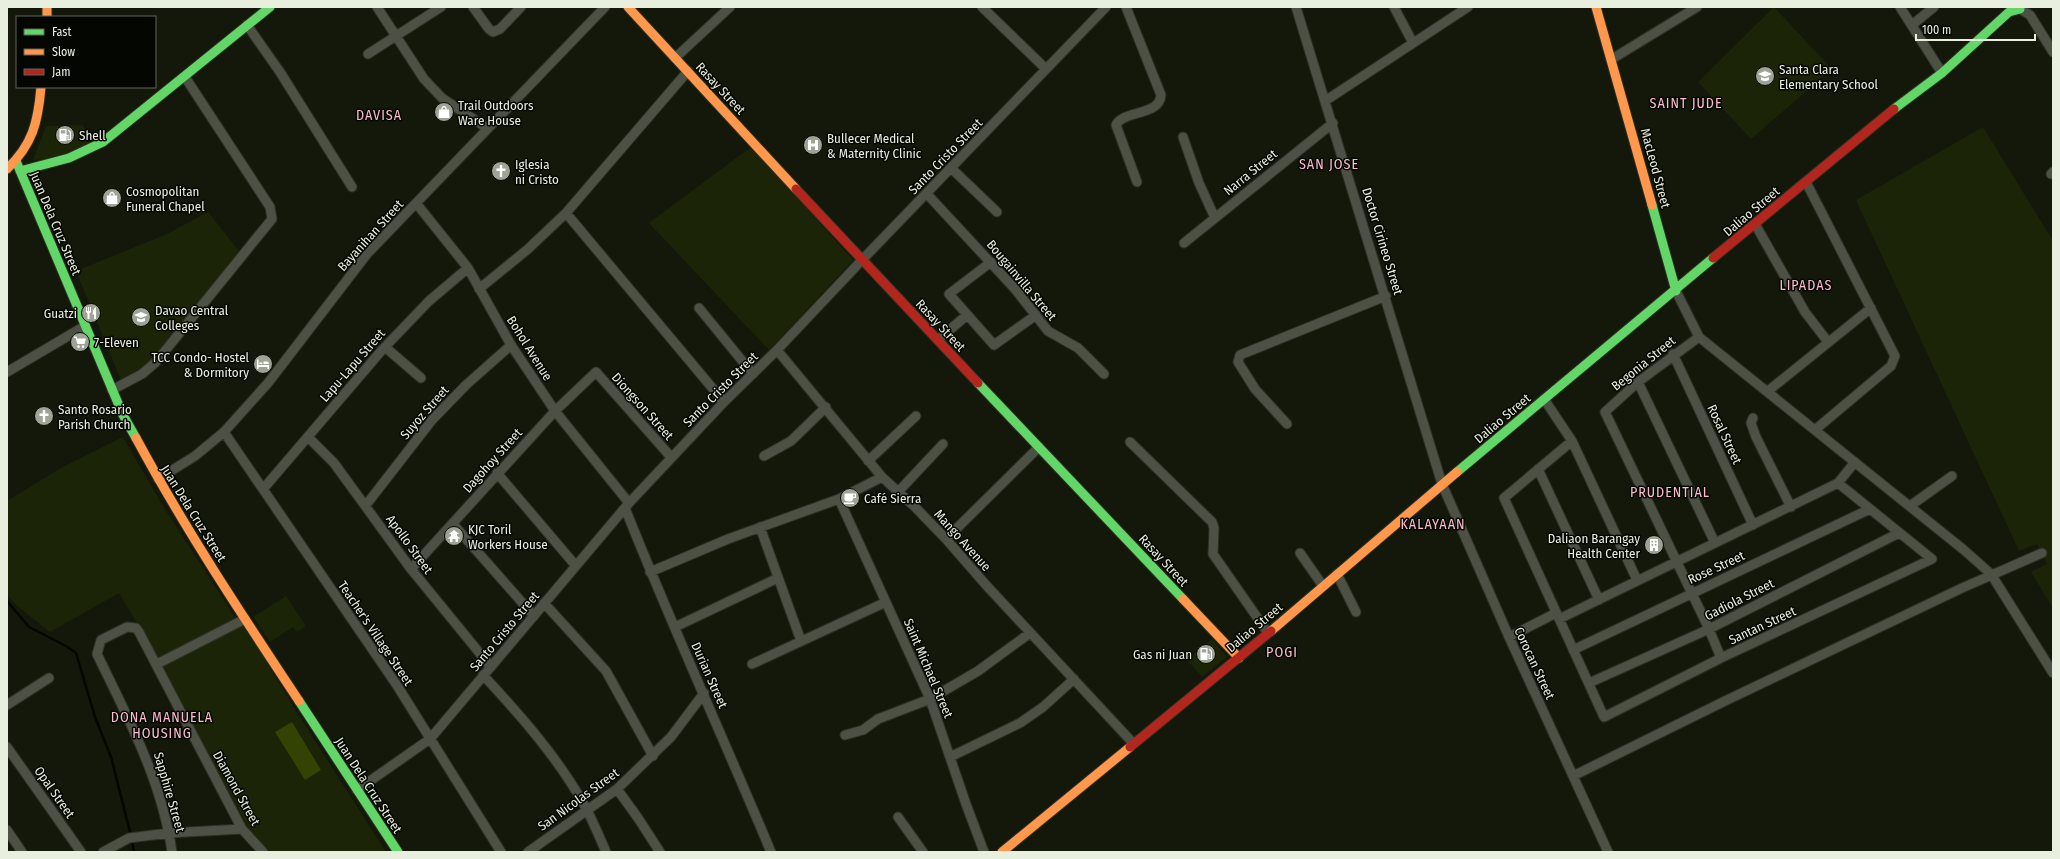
<svg xmlns="http://www.w3.org/2000/svg" width="2060" height="859" font-family="'Fira Sans Condensed',sans-serif">
<style>
.built{fill:#1b2406}
.green{fill:#324304}
.lines{fill:none;stroke-linecap:round;stroke-linejoin:round}
.stream{stroke:#020701;stroke-width:2.5}
.street-casing{stroke:#2d3125;stroke-width:11}
.fast-casing{stroke:#2d3125;stroke-width:11}
.slow-casing{stroke:#2d3125;stroke-width:11}
.jam-casing{stroke:#2d3125;stroke-width:11}
.street{stroke:#4c5045;stroke-width:9}
.fast{stroke:#63d668;stroke-width:9}
.slow{stroke:#ff974d;stroke-width:9}
.jam{stroke:#b3261e;stroke-width:9}
.labels{text-anchor:middle;stroke-width:3;stroke-linejoin:round;paint-order:stroke}
.poi-label{font-size:13px;fill:#e9efdf;stroke:#040701;text-anchor:start}
.street-label{font-size:13px;fill:#e9efdf;stroke:#040701}
.neighbourhood-label{font-size:14px;letter-spacing:1px;fill:#fcbbcf;stroke:#040701}
</style>
<rect width="100%" height="100%" fill="#14180b"/>
<!-- built -->
<path class="built" d="M1774,7L1832,69L1751,139L1698,82Z
M83,125L90,144L78,150L44,159L33,160L46,126Z
M1983,127L2053,241V608L2031,572L2047,564L2037,544L2019,551L1856,200Z
M751,147L853,260L769,350L649,223Z
M208,212L239,251L150,363L121,380L76,271L167,234Z
M123,437L161,503L237,620L160,661L119,593L50,632L16,605L7,594V501L61,468Z
M286,596L306,626L297,632L293,627L270,642L253,617Z
M244,625L298,714L386,852H270L249,829L161,666Z
M1212,639L1227,657L1202,677L1187,660Z"/>
<!-- green -->
<path class="green" d="M292,722L321,770L305,780L275,732Z"/>
<g class="lines">
<!-- stream -->
<path class="stream" d="M7,601L29,627L66,646L76,653L95,717L111,757L130,832
M132,842L134,852"/>
<!-- street casing -->
<g class="street-casing">
<path id="street" d="M377,7L424,79L442,98L487,128
M473,7L489,29L493,32L500,29L521,7
M982,7L1046,69
M1126,7L1161,95C1160,116 1123,110 1116,125L1137,182
M1296,7L1442,484L1509,637L1608,852
M1394,7L1413,43
M1900,7L1942,73
M2020,9L2030,15L2053,52
M247,25L280,72L352,187
M1912,25L1934,7
M368,54L441,7
M675,58L730,7
M1612,59L1697,7
M1325,101L1468,7
M1183,137L1199,183L1215,218
M951,168L997,212
M2051,174L2053,172
M1806,182L1895,356L1891,366L1816,429
M927,194L1015,289L1048,331L1078,348L1104,374
M416,203L468,268L511,345L555,411L629,503
M566,213L724,402
M1755,224L1805,312L1828,342
M1184,243L1333,123
M991,262L949,294L994,345L1036,315
M479,289L528,249L566,213L688,71
M1676,291L1699,337L1964,550L1991,574L2053,673
M699,308L753,374
M1699,337L1638,382L1605,412L1709,629L1721,658
M938,340L967,315
M385,347L421,378
M777,350L882,477L915,507L946,539L986,585L1133,743
M1673,354L1753,525
M7,372L85,326
M1638,382L1715,543
M112,390L142,374L156,362L272,219L270,207L185,77
M1768,391L1871,308
M1544,399L1572,441L1637,580
M1753,418L1751,423L1756,437L1791,507
M1287,424L1255,389L1238,362L1240,355L1386,296
M224,432L398,687L501,852
M308,437L334,463L411,569L491,667
M1572,441L1504,498L1604,717L1721,658L1932,559L1838,483
M1130,442L1212,522L1214,528L1213,554L1268,633
M764,456L791,441L826,407
M868,461L916,416
M1538,469L1599,600
M497,473L576,566
M158,479L195,456L224,432L268,383L367,254L605,7
M264,488L382,350L429,301L468,268
M898,492L943,444
M839,499L930,699L966,804L984,852
M366,505L432,420L466,385L511,345
M1910,506L1952,476
M625,508C671,624 723,737 771,852
M453,524L534,616
M760,527L801,641
M946,539L1039,447
M1300,553L1323,586
M411,569L555,411L596,372L671,457
M650,572L728,539L839,499L882,477
M1337,574L1356,612
M544,603L606,671L653,756
M1559,619L1838,483L1855,462
M675,627L778,578
M1509,637L1556,613
M1573,650L1870,509
M157,664L245,619
M752,664L886,602
M483,675C522,717 560,760 587,810C594,824 600,838 606,852
M1589,683L1709,629L1899,533
M7,705L49,678
M845,735L863,730L878,719L930,699L978,671L1030,633
M7,747L81,852
M950,757L1020,723L1043,707L1074,679
M1573,776L1727,700L1962,588L2042,553
M617,789L638,818L660,852
M357,790L430,739L629,503L724,402L777,350L862,260L1106,7
M898,817L923,852
M7,830L22,852
M103,852L129,838L169,833L242,829
M172,852C162,781 128,718 97,654L101,640L127,627L136,628L139,632L242,829L263,852
M528,852L617,789L671,737L704,693"/>
</g>
<!-- fast casing -->
<g class="fast-casing">
<path id="fast" d="M1894,109L1942,73L2009,12L2020,9
M16,161L123,415L136,438
M20,171L69,158L103,142L270,7
M1652,205L1676,291
M978,383L1183,599
M1457,472L1713,258
M299,701L398,852"/>
</g>
<!-- slow casing -->
<g class="slow-casing">
<path id="slow" d="M47,7V17
M628,7L796,189
M1596,7L1652,205
M7,169C33,144 38,122 41,87
M136,438C185,529 242,615 299,701
M1183,599L1239,658
M1271,631L1457,472
M1002,852L1130,747"/>
</g>
<!-- jam casing -->
<g class="jam-casing">
<path id="jam" d="M796,189L978,383
M1713,258L1894,109
M1130,747L1271,631"/>
</g>
<!-- street -->
<use href="#street" class="street"/>
<!-- fast -->
<use href="#fast" class="fast"/>
<!-- slow -->
<use href="#slow" class="slow"/>
<!-- jam -->
<use href="#jam" class="jam"/>
</g>
<!-- icons -->
<defs>
<g id="school-disc" transform="scale(1)"><circle r="9.5" fill="#9ea495" stroke="#040701"/><path d="M0-5L7-2L0 1L-7-2ZM-4 1L0 2.5L4 1V4Q0 6-4 4Z" fill="#fff"/></g>
<g id="shop-disc" transform="scale(1)"><circle r="9.5" fill="#9ea495" stroke="#040701"/><path d="M-5-2.5h2.3a2.7 3.5 0 0 1 5.4 0H5L5.5 6h-11ZM-1.5-2.5h3a1.5 2.3 0 0 0-3 0Z" fill="#fff"/></g>
<g id="fuel-disc" transform="scale(1)"><circle r="9.5" fill="#9ea495" stroke="#040701"/><path d="M-5.5-6h7V0h2V4h1.3V-2.5L3-4.5l.8-.8L6-3V5H2.5V1h-1V6h-7ZM-4.2-4.7v3.2H.2V-4.7Z" fill="#fff"/></g>
<g id="hospital-disc" transform="scale(1)"><circle r="9.5" fill="#9ea495" stroke="#040701"/><path d="M-5-5h3v3.5h4V-5h3V5h-3V1.5h-4V5h-3Z" fill="#fff"/></g>
<g id="church-disc" transform="scale(1)"><circle r="9.5" fill="#9ea495" stroke="#040701"/><path d="M-1.2-6h2.4v3.5h3.3v2.4h-3.3V6h-2.4V-.1h-3.3v-2.4h3.3Z" fill="#fff"/></g>
<g id="restaurant-disc" transform="scale(1)"><circle r="9.5" fill="#9ea495" stroke="#040701"/><path d="M-5-6h1v4h1v-4h1v4h1v-4h1v5L-1.5 .5V6h-2V.5L-5-1ZM5-6V6H3V1.5H1.5Q1.5-4 5-6Z" fill="#fff"/></g>
<g id="university-disc" transform="scale(1)"><circle r="9.5" fill="#9ea495" stroke="#040701"/><path d="M0-5L7-2L0 1L-7-2ZM-4 1L0 2.5L4 1V4Q0 6-4 4Z" fill="#fff"/></g>
<g id="supermarket-disc" transform="scale(1)"><circle r="9.5" fill="#9ea495" stroke="#040701"/><path d="M-6-5.5h2.5l.6 2H6L4.5 2H-2.5L-4.4-4H-6ZM-1.5 3.2a1.3 1.3 0 1 0 .1 0ZM3 3.2a1.3 1.3 0 1 0 .1 0Z" fill="#fff"/></g>
<g id="hotel-disc" transform="scale(1)"><circle r="9.5" fill="#9ea495" stroke="#040701"/><path d="M-6-4.5h1.5V1H6V5H4.5V3h-9V5H-6ZM-4 0a1.8 1.8 0 1 1 3.6 0ZM.5 0V-2.5h3Q6-2.5 6 0Z" fill="#fff"/></g>
<g id="cafe-disc" transform="scale(1)"><circle r="9.5" fill="#9ea495" stroke="#040701"/><path d="M-5.5-4.5H6V0H3Q3 3.5 0 3.5H-2.5Q-5.5 3.5-5.5 0ZM3-3.2v2h1.7v-2ZM-6 4.5H4V6H-6Z" fill="#fff"/></g>
<g id="temple-disc" transform="scale(1)"><circle r="9.5" fill="#9ea495" stroke="#040701"/><path d="M0-6L5-2H3V0L6.5 2.5H4V6H1.5V3h-3V6H-4V2.5H-6.5L-3 0V-2H-5Z" fill="#fff"/></g>
<g id="building-disc" transform="scale(1)"><circle r="9.5" fill="#9ea495" stroke="#040701"/><path d="M-4-6H4V6H1V3H-1V6H-4ZM-2.5-4.3h1.7v1.8h-1.7ZM.8-4.3h1.7v1.8H.8ZM-2.5-1h1.7V.8h-1.7ZM.8-1h1.7V.8H.8Z" fill="#fff"/></g>
</defs>
<g fill-rule="evenodd">
<use href="#school-disc" x="1765" y="76"/>
<use href="#shop-disc" x="444" y="112"/>
<use href="#fuel-disc" x="65" y="135"/>
<use href="#hospital-disc" x="813" y="145"/>
<use href="#church-disc" x="501" y="171"/>
<use href="#shop-disc" x="112" y="198"/>
<use href="#restaurant-disc" x="91" y="313"/>
<use href="#university-disc" x="141" y="317"/>
<use href="#supermarket-disc" x="80" y="342"/>
<use href="#hotel-disc" x="263" y="364"/>
<use href="#church-disc" x="44" y="416"/>
<use href="#cafe-disc" x="850" y="498"/>
<use href="#temple-disc" x="454" y="536"/>
<use href="#building-disc" x="1654" y="545"/>
<use href="#fuel-disc" x="1206" y="654"/>
</g>
<g class="labels">
<!-- poi labels -->
<g class="poi-label">
<text x="1779" y="74">Santa Clara<tspan x="1779" dy="15">Elementary School</tspan></text>
<text x="458" y="110">Trail Outdoors<tspan x="458" dy="15">Ware House</tspan></text>
<text x="79" y="140">Shell</text>
<text x="827" y="143">Bullecer Medical<tspan x="827" dy="15">&amp; Maternity Clinic</tspan></text>
<text x="515" y="169">Iglesia<tspan x="515" dy="15">ni Cristo</tspan></text>
<text x="126" y="196">Cosmopolitan<tspan x="126" dy="15">Funeral Chapel</tspan></text>
<text x="155" y="315">Davao Central<tspan x="155" dy="15">Colleges</tspan></text>
<text x="77" y="318" text-anchor="end">Guatzi</text>
<text x="94" y="347">7-Eleven</text>
<text x="249" y="362" text-anchor="end">TCC Condo- Hostel<tspan x="249" dy="15">&amp; Dormitory</tspan></text>
<text x="58" y="414">Santo Rosario<tspan x="58" dy="15">Parish Church</tspan></text>
<text x="864" y="503">Café Sierra</text>
<text x="468" y="534">KJC Toril<tspan x="468" dy="15">Workers House</tspan></text>
<text x="1640" y="543" text-anchor="end">Daliaon Barangay<tspan x="1640" dy="15">Health Center</tspan></text>
<text x="1192" y="659" text-anchor="end">Gas ni Juan</text>
</g>
<!-- street labels -->
<g class="street-label">
<text transform="translate(721 88) rotate(47)" y="5">Rasay Street</text>
<text transform="translate(945 156) rotate(-46)" y="5">Santo Cristo Street</text>
<text transform="translate(1656 168) rotate(75)" y="5">MacLeod Street</text>
<text transform="translate(1250 172) rotate(-39)" y="5">Narra Street</text>
<text transform="translate(1751 211) rotate(-40)" y="5">Daliao Street</text>
<text transform="translate(56 223) rotate(67)" y="5">Juan Dela Cruz Street</text>
<text transform="translate(370 235) rotate(-48)" y="5">Bayanihan Street</text>
<text transform="translate(1383 241) rotate(73)" y="5">Doctor Cirineo Street</text>
<text transform="translate(1022 280) rotate(50)" y="5">Bougainvilla Street</text>
<text transform="translate(941 325) rotate(47)" y="5">Rasay Street</text>
<text transform="translate(530 348) rotate(58)" y="5">Bohol Avenue</text>
<text transform="translate(1643 363) rotate(-39)" y="5">Begonia Street</text>
<text transform="translate(352 365) rotate(-49)" y="5">Lapu-Lapu Street</text>
<text transform="translate(720 389) rotate(-45)" y="5">Santo Cristo Street</text>
<text transform="translate(643 406) rotate(48)" y="5">Diongson Street</text>
<text transform="translate(424 412) rotate(-49)" y="5">Suyoz Street</text>
<text transform="translate(1502 418) rotate(-40)" y="5">Daliao Street</text>
<text transform="translate(1725 434) rotate(65)" y="5">Rosal Street</text>
<text transform="translate(492 460) rotate(-48)" y="5">Dagohoy Street</text>
<text transform="translate(194 513) rotate(58)" y="5">Juan Dela Cruz Street</text>
<text transform="translate(963 540) rotate(48)" y="5">Mango Avenue</text>
<text transform="translate(410 544) rotate(54)" y="5">Apollo Street</text>
<text transform="translate(1164 560) rotate(47)" y="5">Rasay Street</text>
<text transform="translate(1716 567) rotate(-25)" y="5">Rose Street</text>
<text transform="translate(1739 599) rotate(-27)" y="5">Gadiola Street</text>
<text transform="translate(1762 625) rotate(-25)" y="5">Santan Street</text>
<text transform="translate(1254 627) rotate(-40)" y="5">Daliao Street</text>
<text transform="translate(504 631) rotate(-50)" y="5">Santo Cristo Street</text>
<text transform="translate(376 633) rotate(56)" y="5">Teacher's Village Street</text>
<text transform="translate(1535 663) rotate(65)" y="5">Corocan Street</text>
<text transform="translate(929 668) rotate(67)" y="5">Saint Michael Street</text>
<text transform="translate(710 675) rotate(66)" y="5">Durian Street</text>
<text transform="translate(369 785) rotate(57)" y="5">Juan Dela Cruz Street</text>
<text transform="translate(237 788) rotate(61)" y="5">Diamond Street</text>
<text transform="translate(55 792) rotate(55)" y="5">Opal Street</text>
<text transform="translate(170 792) rotate(74)" y="5">Sapphire Street</text>
<text transform="translate(578 799) rotate(-36)" y="5">San Nicolas Street</text>
</g>
<!-- neighbourhood labels -->
<g class="neighbourhood-label">
<text x="1686" y="108">SAINT JUDE</text>
<text x="379" y="120">DAVISA</text>
<text x="1329" y="169">SAN JOSE</text>
<text x="1806" y="290">LIPADAS</text>
<text x="1670" y="497">PRUDENTIAL</text>
<text x="1433" y="529">KALAYAAN</text>
<text x="1282" y="657">POGI</text>
<text x="162" y="722">DONA MANUELA<tspan x="162" dy="16">HOUSING</tspan></text>
</g>
</g>
<!-- border -->
<rect width="2060" height="859" fill="none" stroke="#e9efdf" stroke-width="16"/>
<!-- legend -->
<rect x="16" y="16" width="140" height="72" fill="#040701" stroke="#60645a"/>
<rect x="24" y="29" width="20" height="6" fill="#63d668" stroke="#60645a"/>
<text x="52" y="36" font-size="12" fill="#e9efdf">Fast</text>
<rect x="24" y="49" width="20" height="6" fill="#ff974d" stroke="#60645a"/>
<text x="52" y="56" font-size="12" fill="#e9efdf">Slow</text>
<rect x="24" y="69" width="20" height="6" fill="#b3261e" stroke="#60645a"/>
<text x="52" y="76" font-size="12" fill="#e9efdf">Jam</text>
<!-- scale -->
<path d="M1916 34v6h119v-6" fill="none" stroke="#e9efdf" stroke-width="2"/>
<text x="1922" y="34" font-size="12" fill="#e9efdf" stroke="#040701" stroke-width="3" paint-order="stroke">100 m</text>
</svg>
